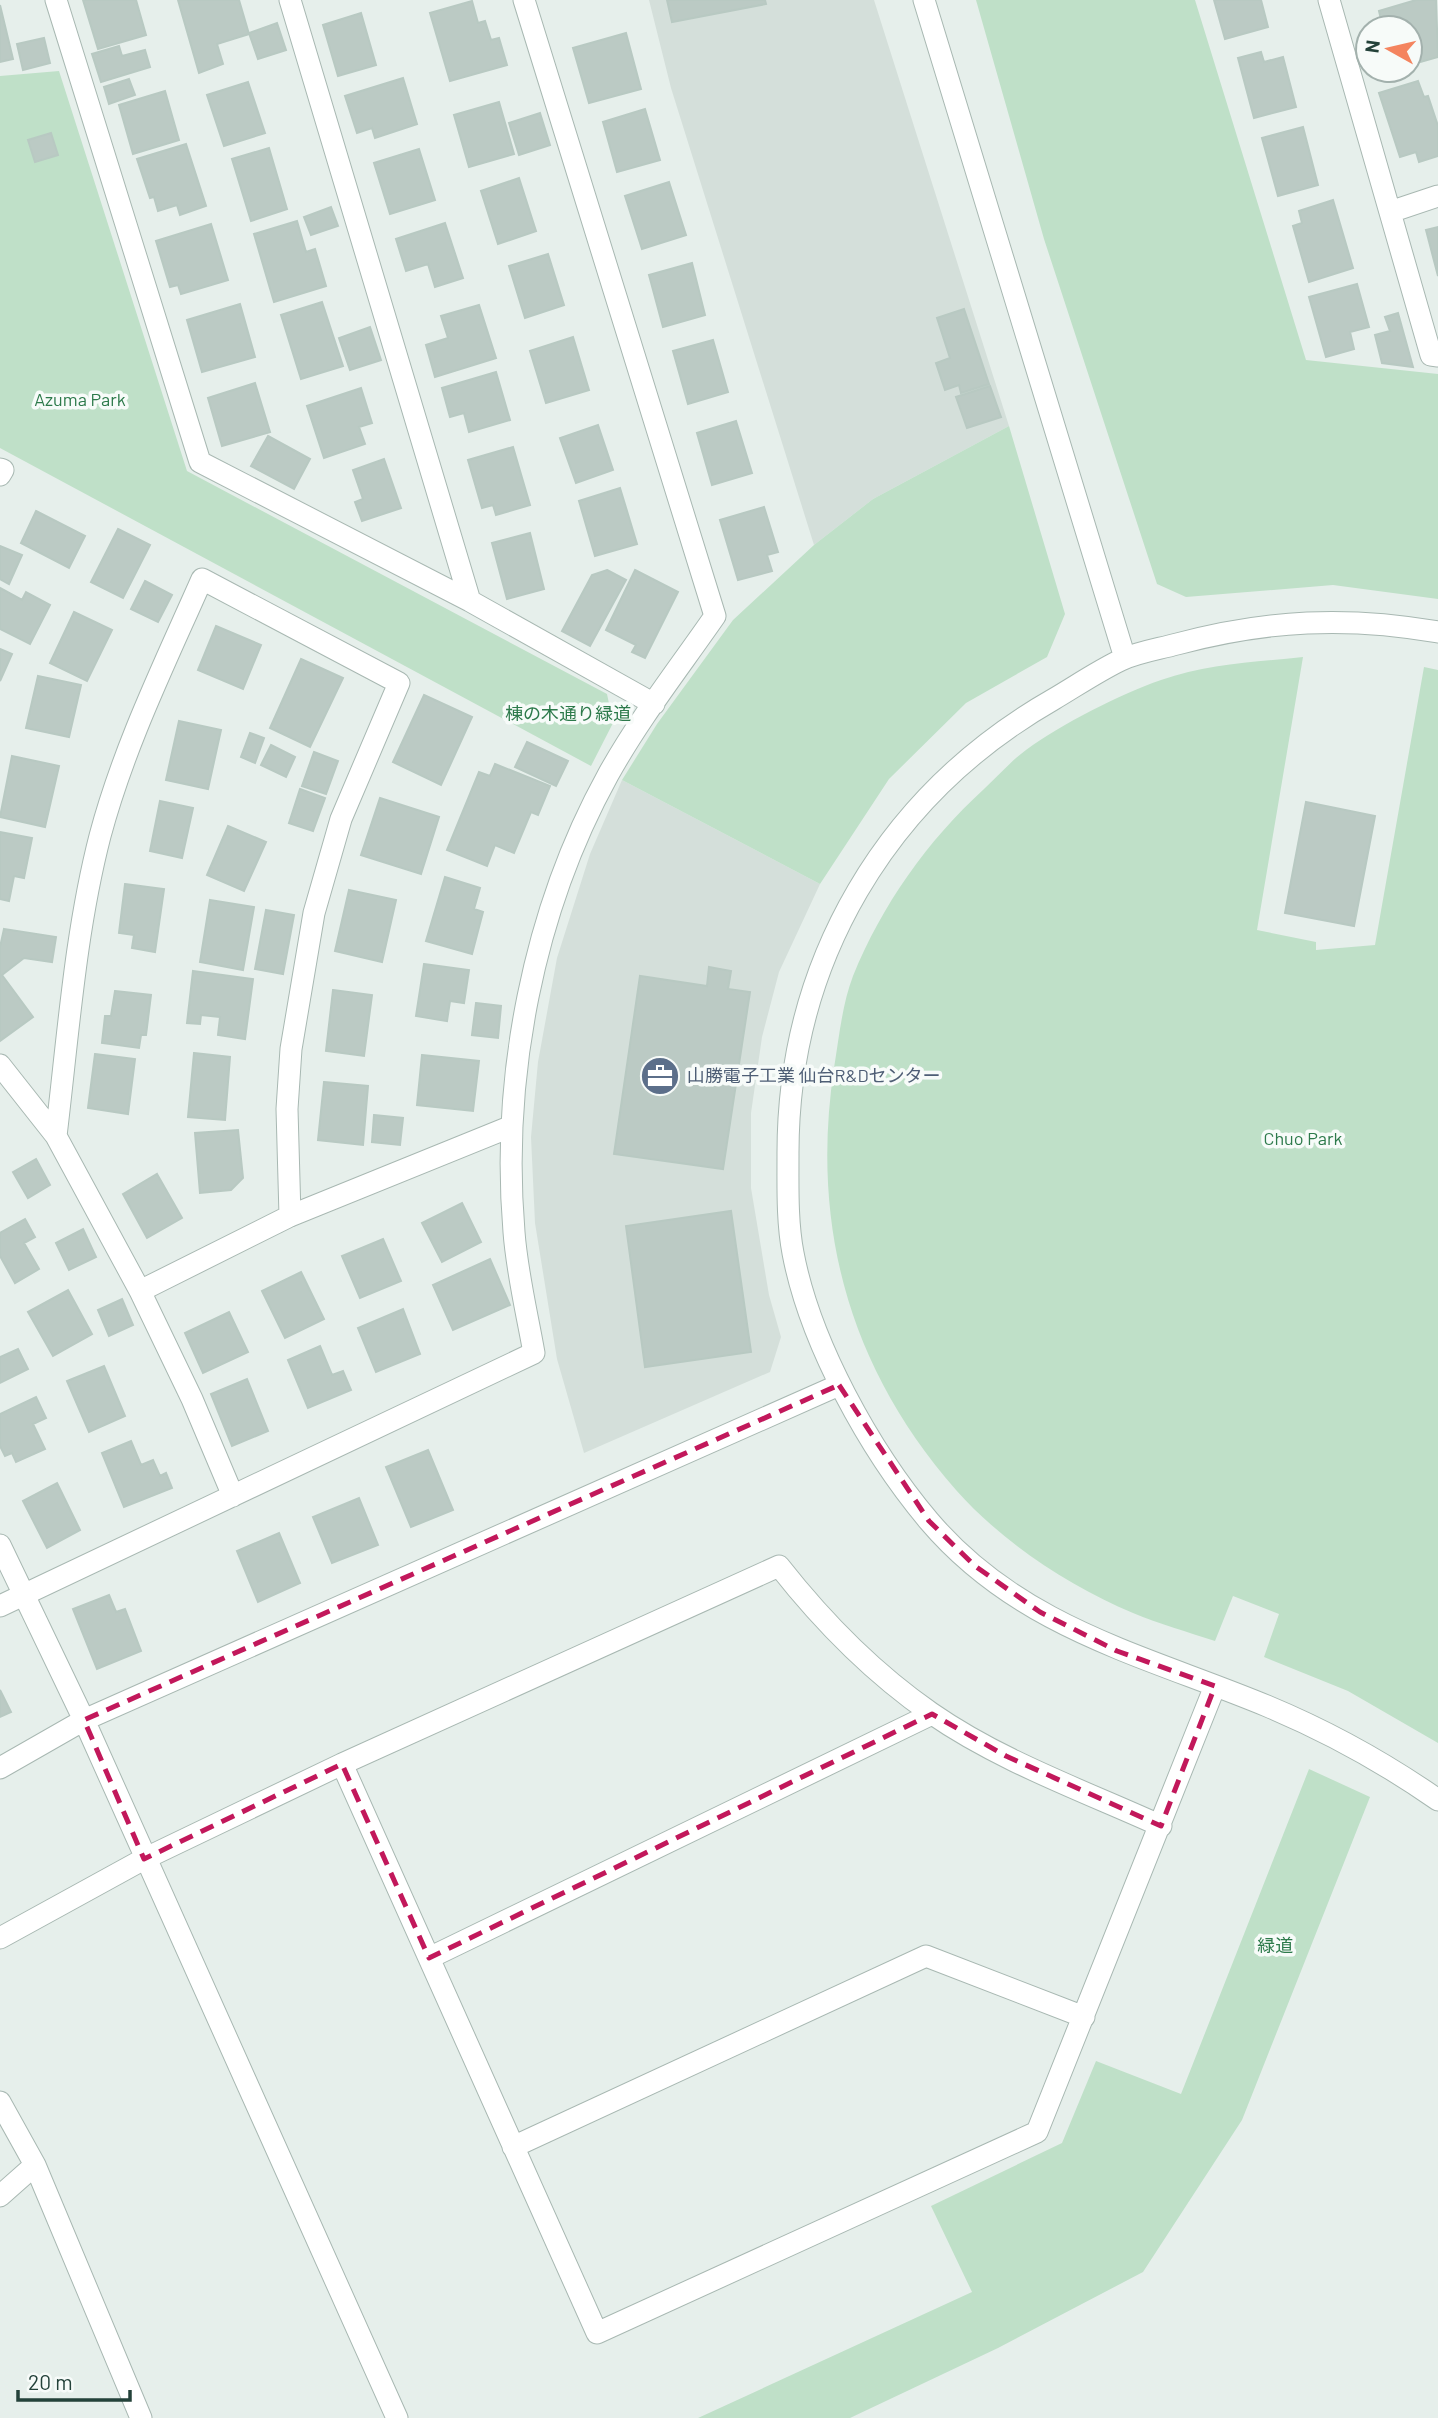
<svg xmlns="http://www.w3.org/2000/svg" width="1438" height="2418" font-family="Barlow,'Noto Sans JP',sans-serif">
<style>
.built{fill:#d4dfda}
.green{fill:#bfe0c8}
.building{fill:#bbcac4;stroke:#b8c9c2;stroke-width:2}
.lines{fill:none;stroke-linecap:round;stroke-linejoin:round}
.minor-casing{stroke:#a8b8b2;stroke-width:23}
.minor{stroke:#fff;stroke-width:21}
.marked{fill:none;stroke:#c2185b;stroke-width:5;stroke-dasharray:14 9;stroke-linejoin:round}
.labels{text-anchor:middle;stroke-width:7;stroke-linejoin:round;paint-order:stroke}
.park-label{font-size:18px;fill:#2d7a4b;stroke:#f7fbf9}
.service-label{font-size:18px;fill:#4e5e75;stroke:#f7fbf9;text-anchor:start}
</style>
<rect width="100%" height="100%" fill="#e6efeb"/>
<!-- built -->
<path class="built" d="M649,0H874L1009,426L873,499L814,545L671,88Z
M622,780L820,884L779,972L762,1037L751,1113V1188L769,1295L781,1337L770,1372L584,1453L557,1359L535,1223L531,1137L538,1062L557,958L590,854Z"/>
<!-- green -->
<path class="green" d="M976,0H1195L1306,360L1438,374V599L1333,585L1186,597L1157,584L1044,239Z
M59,71L187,471L607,694L613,723L591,766L0,448V76Z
M1009,426L1065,614L1047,657L966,703L889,779L820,884L622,780L657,724L733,620L814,545L873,499Z
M1303,657L1257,930L1316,942V950L1375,945L1424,667L1438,670V1743L1348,1691L1264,1657L1279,1614L1233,1596L1215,1641C1188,1632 1159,1624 1133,1613C1069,1586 1002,1542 956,1490C850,1369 810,1227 834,1068C839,1038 842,1005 853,976C882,905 927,841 984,789C998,776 1011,761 1026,750C1062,724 1120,694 1161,680C1207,664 1255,662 1303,657Z
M1309,1769L1370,1797L1242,2120L1143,2272L998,2348L850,2418H698L972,2292L931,2206L1062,2143L1096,2061L1181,2094Z"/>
<!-- building -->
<path class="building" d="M83,0H136L146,35L98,49Z
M178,0H239L249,34L217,44L223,64L199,73Z
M667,0H765L766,4L672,22Z
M1214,0H1261L1268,27L1225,39Z
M1416,0H1436L1438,57L1410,65V28H1383L1379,11Z
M472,1L478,23L485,21L491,40L499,38L507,65L450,81L430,13Z
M0,5L13,59L0,62Z
M361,13L376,65L338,76L323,25Z
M277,23L286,50L258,59L249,33Z
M626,33L641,89L589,103L573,48Z
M44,38L50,63L23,70L17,44Z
M119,46L122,56L145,50L150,67L101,82L92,54Z
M1261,52L1264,62L1283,57L1296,107L1254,118L1238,58Z
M403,78L417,124L375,138L372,128L357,133L345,96Z
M129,79L135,95L109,104L104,87Z
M1418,81L1424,97L1428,96L1438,126V156L1419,162L1416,152L1400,157L1379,93Z
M248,82L265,133L224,146L207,95Z
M165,91L179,140L133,154L119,105Z
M499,102L514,154L469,167L454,115Z
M645,109L660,160L617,172L603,122Z
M540,113L550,145L519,155L509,123Z
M1303,127L1318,185L1278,196L1262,138Z
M51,133L58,155L35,162L28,140Z
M186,144L206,206L180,215L177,205L158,211L154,197L150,198L137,159Z
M269,148L287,209L251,221L232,159Z
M419,149L435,200L390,214L374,163Z
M519,178L536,231L498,244L481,191Z
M669,182L686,235L642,249L625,196Z
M1333,200L1353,268L1309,282L1293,226L1302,223L1299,211Z
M331,207L338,226L311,235L304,217Z
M297,221L306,252L315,249L326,286L274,302L254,234Z
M445,223L463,278L435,287L428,264L406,271L396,239Z
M211,224L228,280L181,294L178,285L170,287L156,241Z
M1438,227V276L1426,230Z
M548,254L564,305L525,318L509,266Z
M692,263L705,315L663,327L649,275Z
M1357,284L1369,327L1350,332L1354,349L1326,357L1309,297Z
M322,302L343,366L301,379L281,315Z
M240,304L255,357L202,372L187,320Z
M479,305L496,358L435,377L426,345L448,338L441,316Z
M964,309L989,384L961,393L959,385L945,390L936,363L950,358L937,318Z
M1398,313L1413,367L1382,363L1375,335L1390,331L1385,317Z
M370,327L381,360L350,370L339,338Z
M573,337L589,390L546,403L530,351Z
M713,340L728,392L688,404L673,351Z
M496,372L510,420L469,432L464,413L450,417L442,388Z
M255,383L270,432L222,446L208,398Z
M990,386L1001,417L967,428L956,397Z
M361,388L372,423L359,427L365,444L324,458L307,406Z
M736,421L752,473L712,485L697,433Z
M598,425L613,470L576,483L560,438Z
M268,436L310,459L294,489L251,466Z
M513,447L530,505L496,515L493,505L482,508L468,460Z
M384,459L401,508L362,521L355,502L363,499L353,470Z
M620,488L637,544L595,556L579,501Z
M764,507L778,552L767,555L772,571L738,580L720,520Z
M36,511L85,536L69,568L21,543Z
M118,529L150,545L123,598L91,582Z
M530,533L544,589L507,599L492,543Z
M0,546L22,555L9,584L0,579Z
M607,570L626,580L590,646L562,631L592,575Z
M635,570L678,592L645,658L632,652L636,645L606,630Z
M145,581L172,595L158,622L131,609Z
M0,588L22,600L26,592L50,605L30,644L0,629Z
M74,612L112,630L87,681L50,663Z
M216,626L261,645L243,689L198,670Z
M0,649L12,654L0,681Z
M301,659L343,678L310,747L270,728Z
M38,676L81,685L69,737L26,728Z
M424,695L472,717L441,785L393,762Z
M179,721L221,730L208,789L166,780Z
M250,733L264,738L255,763L241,757Z
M527,742L568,761L556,786L515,767Z
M271,745L295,757L286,777L261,765Z
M314,752L338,761L326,794L302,786Z
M12,756L59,766L45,827L0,817Z
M495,764L550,786L538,815L531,812L514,853L495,845L487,866L447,850L479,772L490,776Z
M300,789L325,798L313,831L289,823Z
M380,798L439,817L421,874L361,855Z
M160,801L193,808L182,858L150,851Z
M1306,802L1375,816L1354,926L1285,913Z
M228,826L266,842L244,891L207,875Z
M0,832L32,838L24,878L14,876L9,901L0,899Z
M445,877L480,888L474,909L483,912L472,954L426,941Z
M125,884L164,889L155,952L132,948L134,935L119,933Z
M349,890L396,900L382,962L335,951Z
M210,900L254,907L243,970L200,962Z
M266,910L294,915L283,974L255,969Z
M4,929L56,937L52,962L24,958L2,975L33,1017L0,1041V947Z
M424,964L469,970L464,1003L450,1001L447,1021L416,1016Z
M709,967L731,971L728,989L750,992L723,1169L614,1154L640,976L707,986Z
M193,971L253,979L245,1039L218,1035L220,1017L201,1015L200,1024L187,1023Z
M333,990L372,995L364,1056L326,1051Z
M115,991L151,995L146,1035H141L139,1048L102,1043L105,1016H111Z
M476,1003L501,1006L498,1038L472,1035Z
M194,1053L230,1057L225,1120L188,1117Z
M95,1054L135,1059L128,1114L88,1108Z
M422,1055L479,1061L473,1111L417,1105Z
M324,1082L368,1086L363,1145L318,1140Z
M374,1115L403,1118L400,1145L372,1142Z
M238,1130L243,1178L231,1190L200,1193L195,1133Z
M36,1159L50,1185L28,1198L13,1172Z
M157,1174L182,1218L147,1238L123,1194Z
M462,1203L481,1242L442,1262L422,1223Z
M731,1211L751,1352L645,1367L626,1226Z
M25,1219L35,1237L24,1243L39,1269L15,1283L0,1256V1233Z
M83,1229L96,1257L69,1270L56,1243Z
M383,1239L401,1281L360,1298L342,1256Z
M490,1259L510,1305L453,1330L433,1285Z
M301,1272L324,1319L285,1338L262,1291Z
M68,1290L92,1334L53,1356L28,1312Z
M122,1299L133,1325L109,1336L98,1310Z
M403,1309L420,1354L376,1372L358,1328Z
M229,1312L248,1352L203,1373L185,1333Z
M320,1346L332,1375L343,1371L351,1390L308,1408L288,1360Z
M18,1349L28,1369L0,1383V1357Z
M104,1366L125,1416L89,1432L67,1381Z
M247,1379L268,1431L232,1446L211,1394Z
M36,1397L46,1418L33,1424L45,1449L16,1462L12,1453L5,1456L0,1446V1414Z
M131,1441L141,1465L153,1460L160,1476L166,1473L172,1488L124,1507L102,1453Z
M428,1450L453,1510L411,1527L386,1467Z
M57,1483L80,1530L47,1548L23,1501Z
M359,1498L378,1545L332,1563L313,1517Z
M279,1533L300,1583L258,1602L237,1551Z
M109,1595L116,1612L125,1609L141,1651L97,1669L73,1609Z
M0,1690L11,1712L0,1717Z"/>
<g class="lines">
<!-- minor casing -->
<g class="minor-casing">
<path id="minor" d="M56,0L200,462L470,601L654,704
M290,0L470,601
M924,0L1125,658
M1329,0L1431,355L1438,356
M1390,212L1438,196
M0,469L3,470L0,475
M1438,632C1347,616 1267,620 1177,644C1159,649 1138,652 1121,660C1098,671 1076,686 1054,699C886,795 787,962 788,1156C788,1187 787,1222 793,1253C810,1343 870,1451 929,1521C1020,1628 1144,1655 1267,1706C1327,1731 1385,1763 1438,1800
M0,1065L56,1136L140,1291L192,1399L233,1496
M56,1136C68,1037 75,933 100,836C124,746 165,663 202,579L399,683L341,819L314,913L291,1049L287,1109L290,1216
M140,1291L290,1216L512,1126
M0,1545L84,1720L397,2418
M0,1606L534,1353C527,1313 517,1273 514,1232C501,1078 533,911 608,775C639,719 679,668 715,616L524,0
M0,1768L84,1720L839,1385
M1161,1826C1084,1791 1000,1761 931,1713C872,1672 823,1622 779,1566L342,1764L597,2333L1037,2132L1215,1686
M0,1938L144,1859L342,1764
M429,1958L932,1714
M0,2102L35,2165L0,2196
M513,2147L926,1956L1084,2017
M35,2165L141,2418"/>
</g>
<!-- minor -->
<use href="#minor" class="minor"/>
</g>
<!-- marked area -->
<path class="marked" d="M839,1385L929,1521L975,1566L1040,1612L1117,1651L1215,1686L1161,1826L1006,1756L932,1714L429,1958L342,1764L144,1859L84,1720Z"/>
<!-- icons -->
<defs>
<g id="office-disc" transform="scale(2.0125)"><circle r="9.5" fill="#5c6f8a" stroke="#f7fbf9"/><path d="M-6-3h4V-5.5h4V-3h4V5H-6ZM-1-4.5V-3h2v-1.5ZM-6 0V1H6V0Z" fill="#fff"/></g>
</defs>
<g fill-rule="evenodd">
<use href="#office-disc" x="660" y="1076"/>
</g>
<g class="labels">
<!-- park labels -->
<g class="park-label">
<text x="80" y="406">Azuma Park</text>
<text x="568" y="720">棟の木通り緑道</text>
<text x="1303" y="1145">Chuo Park</text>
<text x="1275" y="1952">緑道</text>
</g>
<!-- service labels -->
<g class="service-label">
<text x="687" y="1082">山勝電子工業 仙台R&amp;Dセンター</text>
</g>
</g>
<!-- north arrow -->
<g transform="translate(1389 49) rotate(278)"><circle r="33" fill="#f7fbf9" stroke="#a3b1ad" stroke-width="2"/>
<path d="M0-5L12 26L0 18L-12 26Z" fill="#f4845f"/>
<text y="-10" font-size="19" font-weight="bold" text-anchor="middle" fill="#24423a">N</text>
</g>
<!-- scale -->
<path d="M18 2390v10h112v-10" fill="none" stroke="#24423a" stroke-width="3.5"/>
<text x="28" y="2390" font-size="21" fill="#24423a" stroke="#f7fbf9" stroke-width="5" paint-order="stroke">20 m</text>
</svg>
